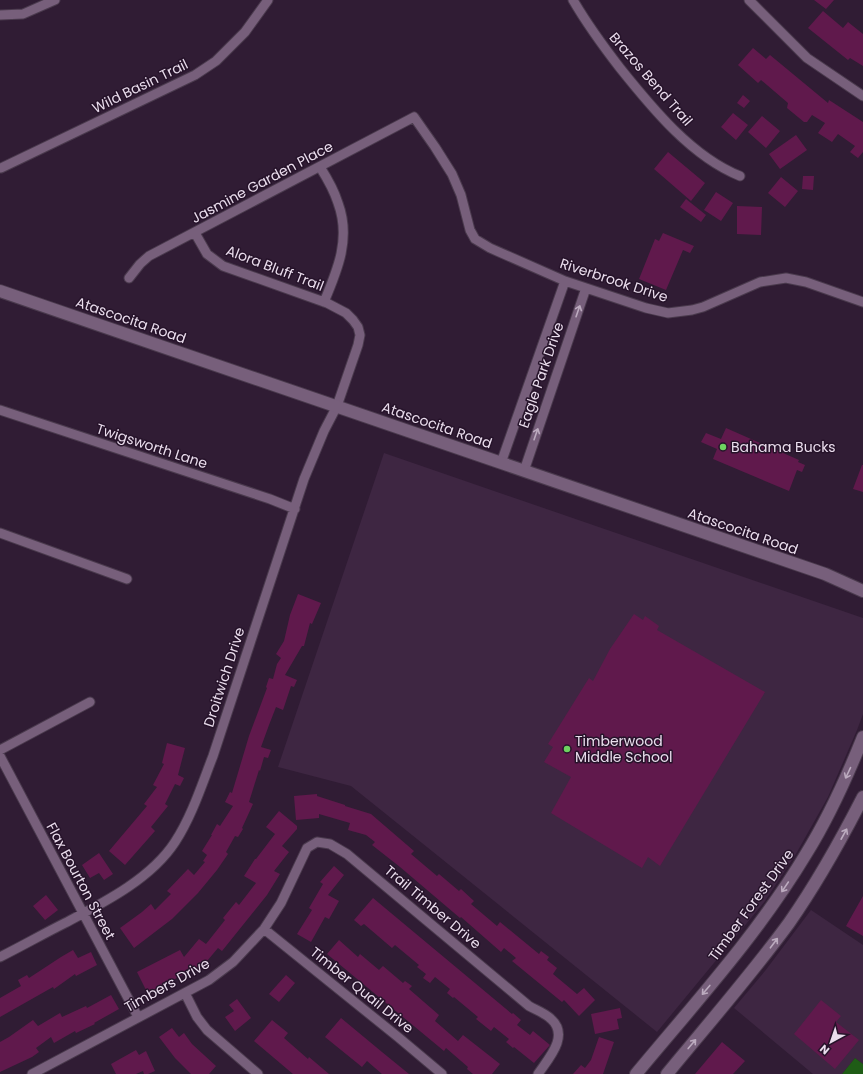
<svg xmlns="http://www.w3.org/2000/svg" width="863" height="1074" font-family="Poppins,sans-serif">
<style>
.built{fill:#3e2642}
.forest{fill:#1f5c16}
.building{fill:#60194c}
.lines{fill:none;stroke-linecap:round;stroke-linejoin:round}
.street-casing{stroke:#4a3a4d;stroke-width:11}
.secondary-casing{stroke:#4a3a4d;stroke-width:14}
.street{stroke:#775f7b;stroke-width:9}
.secondary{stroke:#775f7b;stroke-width:12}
.oneway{stroke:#bcabbf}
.poi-dot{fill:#6ed360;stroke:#26132a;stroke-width:1.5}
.labels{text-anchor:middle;stroke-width:3;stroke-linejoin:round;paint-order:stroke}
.street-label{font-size:14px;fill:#eadded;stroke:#26132a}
.poi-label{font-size:14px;fill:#eadded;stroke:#26132a;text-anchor:start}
</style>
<rect width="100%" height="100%" fill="#301c34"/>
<!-- built -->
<path class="built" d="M384,453L863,618V714L857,730L828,797L797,852L765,901L657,1032L351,786L278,767Z
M811,910L863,945V1064L855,1058L842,1074H813L734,1008L765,971Z"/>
<!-- forest -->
<path class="forest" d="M855,1058L863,1064V1074H842Z"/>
<!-- building -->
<path class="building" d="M814,0H834L826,9Z
M823,11L843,28L848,22L863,34V66L850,58L848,60L808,28Z
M753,48L766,59L770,55L828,103L829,100L863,122V152L858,158L850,152L855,146L838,134L832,142L818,133L825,123L812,115L807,122H804L787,108L788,103L761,80L758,83L738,65Z
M743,95L750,101L744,108L737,103Z
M733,113L748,125L736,140L721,127Z
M762,116L780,131L766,148L748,132Z
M796,135L807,150L780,169L769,154Z
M668,152L705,183L691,201L654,169Z
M803,176H814L813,190L802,189Z
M781,177L798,191L785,207L768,193Z
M716,192L733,203L721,221L704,210Z
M686,199L706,215L701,222L680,207Z
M737,206L762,207L761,235L737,234Z
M663,233L694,246L690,253L683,250L666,290L639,279L655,239L659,241Z
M726,428L799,460L798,462L805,465L802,472L797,470L789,491L713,459L717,449L701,442L706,433L721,439Z
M862,465H863V492L853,489Z
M298,594L321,603L312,624L310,623L304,646H302L285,675L297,680L294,687L291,686L283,710L276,707L269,725L261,747L271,750L268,758L264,757L260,771L259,770L249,802L253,804L242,828L243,829L238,837L235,836L226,852L228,854L217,870L198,893L172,919L134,948L120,928L142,912L151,904L155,910L171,894L167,891L188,869L194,875L205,862L203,861L207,855L202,851L212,835H211L217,824L220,826L233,806L225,802L230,792L232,793L249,736L267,688L266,687L269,678L273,679L277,664L281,658L276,654L284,641L290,615Z
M634,614L643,620L645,616L659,626L657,630L765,692L660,866L648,857L642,868L551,813L571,777L544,762L553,747L548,744L589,678L593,681L610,649Z
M167,743L185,748L178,775L184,778L180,786L175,784L165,804L168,806L151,827L155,831L125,865L109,851L147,806L144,804L157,787L153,785L164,764L162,763Z
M317,794V796L345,805V806L371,814L414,851L411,854L437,876L439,874L459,891L461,889L474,901L471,904L497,926L500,922L539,954L541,951L549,957L547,960L557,968L553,974L577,994L584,988L595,1000L579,1016L564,1000L562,1002L512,961L516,958L504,948L501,952L461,917L460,918L400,867L372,845L375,842L366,835L348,830L350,823L319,814V818L296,820L294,796Z
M279,811L297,826V829L282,846L289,852L274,871L280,874L267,895L222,951L218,948L202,967L200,965L148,994L137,972L180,950L184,957L199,939L206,944L225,920L223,918L236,902L239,905L256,883L244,876L255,859H256L275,834L266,827Z
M99,853L113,874L104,880L99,873L90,878L82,865Z
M334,866L344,875L328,895L339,901L329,919L325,917L311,942L297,934L312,910L309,908L323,884L320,882Z
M46,895L58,910L45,920L33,906Z
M863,896V936L846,926Z
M373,898L512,1014L513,1013L521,1020L517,1025L530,1035L533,1031L550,1045L534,1063L514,1047L513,1048L506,1042L509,1039L494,1027L491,1031L476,1019L478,1017L454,997L453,998L447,993L450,989L435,977L430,983L423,978L426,974L417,967L419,965L395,945L392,948L364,924L361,926L354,920Z
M339,940L358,957L360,954L379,970L383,966L403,983L405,981L412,986L409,989L439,1015L435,1021L458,1041L463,1035L500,1064L492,1074H473L467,1069L468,1067L446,1048L444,1051L327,954Z
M73,950L78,958L91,952L97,965L76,976L75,974L54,989L53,987L0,1017V998L21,986L18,980L27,975L29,978L61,957Z
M286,975L295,983L279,1002L269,994Z
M111,995L119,1009L94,1023L95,1024L76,1033L75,1031L54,1043L51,1037L36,1048L39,1052L32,1057L0,1072V1042L9,1037L33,1020L38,1026L60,1013L62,1017L86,1006L87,1008Z
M237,999L251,1018L235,1031L225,1017L234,1011L229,1005Z
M821,1000L841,1016L836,1022L859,1040L835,1069L794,1034Z
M620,1008L622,1018L617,1019L619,1029L595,1034L591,1014Z
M341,1018L382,1052L409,1074H382L367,1061L362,1067L341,1050L325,1037Z
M272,1020L288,1033L284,1038L308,1059L309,1057L329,1074H293L254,1041Z
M172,1028L179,1037L184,1033L192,1044L216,1066L209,1074H191L175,1058L159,1037Z
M599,1037L614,1042L603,1074H573L581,1065L585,1068L591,1060Z
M722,1042L745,1061L733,1074H695Z
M136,1050L139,1055L146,1051L155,1071L148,1074H144L143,1071L136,1074H116L111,1064Z"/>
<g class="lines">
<!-- street casing -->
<g class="street-casing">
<path id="street" d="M573,0C587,24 603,46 620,68C652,108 692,157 740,176
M749,0L807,58L863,96
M0,15L23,14L55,0
M320,167C327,178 334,190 338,203C351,238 338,269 324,302
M1,168L195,75L216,61L245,32L268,0
M129,278L140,264L149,256L414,117L435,147L452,174L461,195L470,230L475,239L490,248L565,281L646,308L668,313L692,310L703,307L760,282L786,278L806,282L863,302
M0,410L270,499L295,509
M501,463L565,281
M524,471L586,288
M0,533L127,579
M0,750L90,702
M0,756L138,1017
M264,929L398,1037L442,1074
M0,957C22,946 43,934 65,923C103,903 151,879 175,842C192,816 202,784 213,756L304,479L324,431L337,406L358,345L360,335L358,327L353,320L346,313L327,303L223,266L207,254L195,233
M185,993L197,1017L207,1030L258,1074
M32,1074L209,980L233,962L264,929L281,903L307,848L317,842L330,844L347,854L529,1006C536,1010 545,1013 551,1019C570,1036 548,1059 538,1074"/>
</g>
<!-- secondary casing -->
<g class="secondary-casing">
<path id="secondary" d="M0,291L825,574L863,591
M636,1074C695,1003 758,934 806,854C829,817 847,777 863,737
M667,1074C708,1024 751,975 789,923C817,883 841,840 863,797"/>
</g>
<!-- street -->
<use href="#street" class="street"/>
<!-- secondary -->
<use href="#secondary" class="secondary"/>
</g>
<!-- one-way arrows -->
<defs><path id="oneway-shaft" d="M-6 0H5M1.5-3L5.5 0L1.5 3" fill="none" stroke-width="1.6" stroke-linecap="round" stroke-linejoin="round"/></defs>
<g class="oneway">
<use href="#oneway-shaft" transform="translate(578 311) rotate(-71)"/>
<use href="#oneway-shaft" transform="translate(536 434) rotate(-71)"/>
<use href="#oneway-shaft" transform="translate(848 773) rotate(115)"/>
<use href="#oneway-shaft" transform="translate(844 834) rotate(-61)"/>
<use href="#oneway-shaft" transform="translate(785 887) rotate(124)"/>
<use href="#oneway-shaft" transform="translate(774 943) rotate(-53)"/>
<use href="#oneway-shaft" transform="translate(706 990) rotate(130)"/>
<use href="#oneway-shaft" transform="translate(692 1044) rotate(-50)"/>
</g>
<!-- markers -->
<g class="poi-dot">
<circle cx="723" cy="447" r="4"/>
<circle cx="567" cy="749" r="4"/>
</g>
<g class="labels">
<!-- street labels -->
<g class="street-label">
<text transform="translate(651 79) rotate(49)" y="5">Brazos Bend Trail</text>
<text transform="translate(140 86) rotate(-26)" y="5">Wild Basin Trail</text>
<text transform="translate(262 182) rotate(-28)" y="5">Jasmine Garden Place</text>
<text transform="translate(275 268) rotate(21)" y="5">Alora Bluff Trail</text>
<text transform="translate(614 280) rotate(18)" y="5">Riverbrook Drive</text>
<text transform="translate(131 320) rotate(19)" y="5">Atascocita Road</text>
<text transform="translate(541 375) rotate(-71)" y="5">Eagle Park Drive</text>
<text transform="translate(437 425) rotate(19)" y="5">Atascocita Road</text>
<text transform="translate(152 446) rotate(18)" y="5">Twigsworth Lane</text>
<text transform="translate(743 531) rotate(19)" y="5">Atascocita Road</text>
<text transform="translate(224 677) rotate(-72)" y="5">Droitwich Drive</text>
<text transform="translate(81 881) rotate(62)" y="5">Flax Bourton Street</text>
<text transform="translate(751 905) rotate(-54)" y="5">Timber Forest Drive</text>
<text transform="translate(433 907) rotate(40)" y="5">Trail Timber Drive</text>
<text transform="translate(167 985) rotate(-29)" y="5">Timbers Drive</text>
<text transform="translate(362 990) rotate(39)" y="5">Timber Quail Drive</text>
</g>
<!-- poi labels -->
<g class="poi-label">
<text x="731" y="452">Bahama Bucks</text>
<text x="575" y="746">Timberwood<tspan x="575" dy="16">Middle School</tspan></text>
</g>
</g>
<!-- north arrow -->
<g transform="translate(831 1042) rotate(220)" stroke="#26132a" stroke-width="3" paint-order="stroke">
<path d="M0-3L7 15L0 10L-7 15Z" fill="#eadded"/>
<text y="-6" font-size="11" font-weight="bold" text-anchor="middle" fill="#eadded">N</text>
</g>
</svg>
